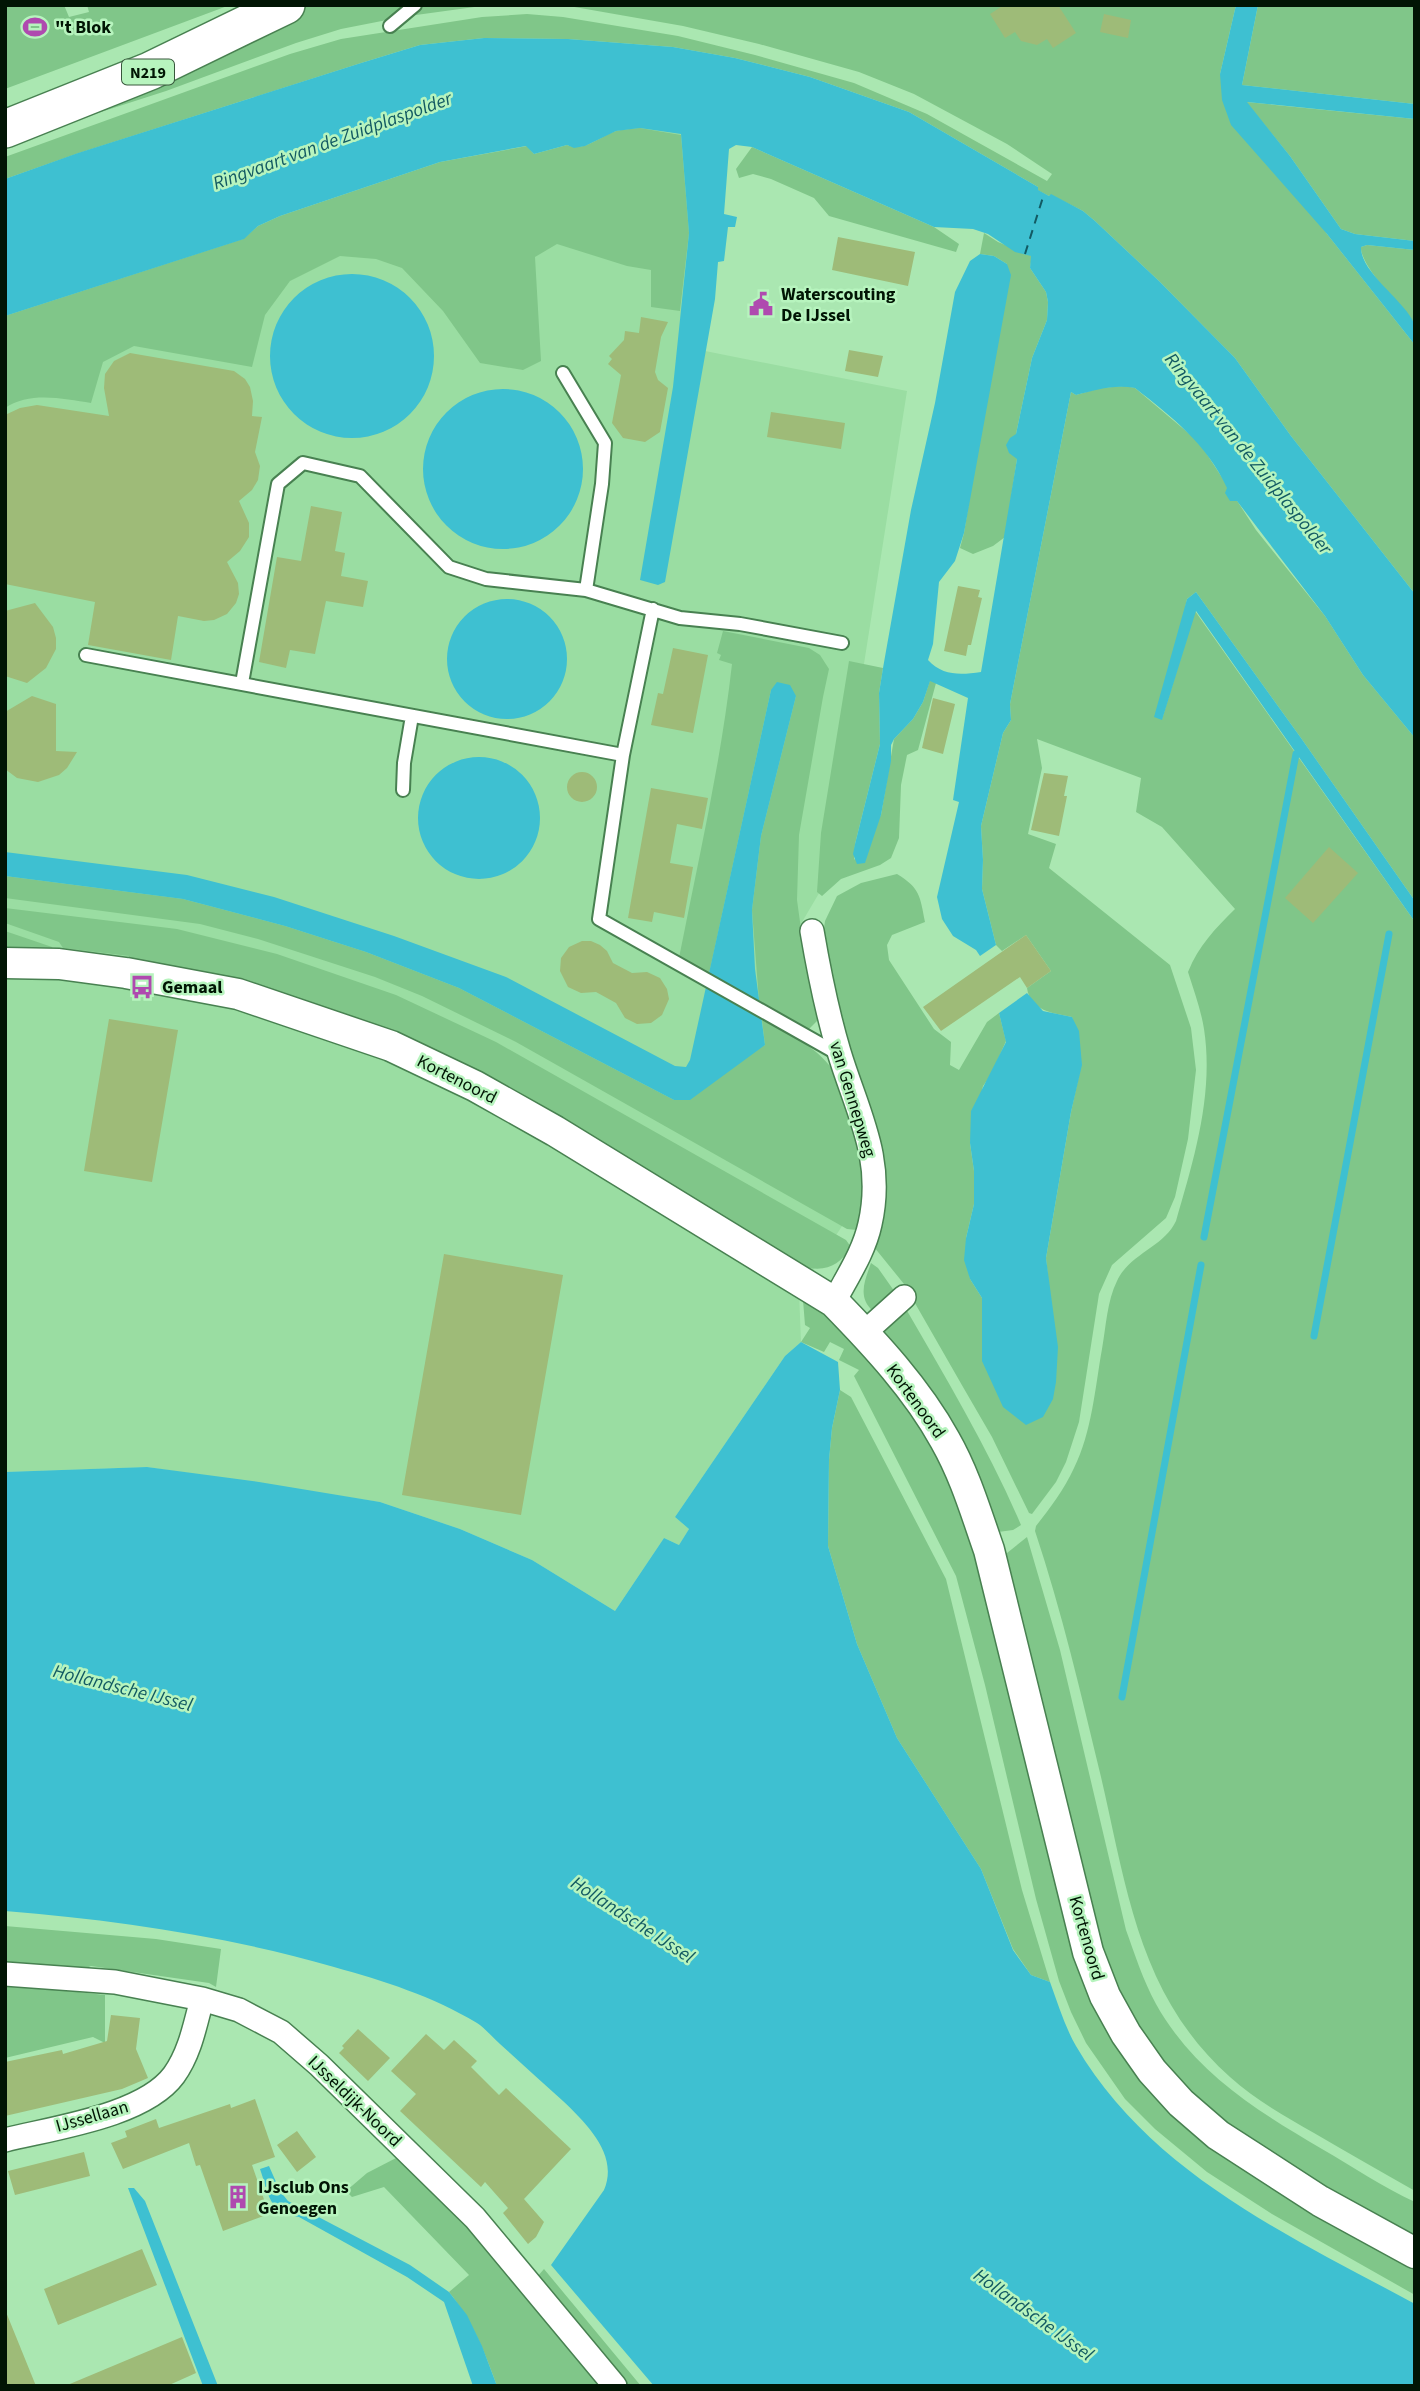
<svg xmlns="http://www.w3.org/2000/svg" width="1420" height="2391" font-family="'Source Sans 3',sans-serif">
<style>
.built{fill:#9adda2}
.green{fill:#80c689}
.water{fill:#3ec0d1}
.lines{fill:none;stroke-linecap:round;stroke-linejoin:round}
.stream{stroke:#3ec0d1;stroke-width:7}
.ferry{stroke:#125a63;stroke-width:2;stroke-dasharray:9 7;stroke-linecap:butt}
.building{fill:#9ebb78}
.service-casing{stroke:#488151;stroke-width:16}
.minor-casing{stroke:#488151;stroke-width:26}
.tertiary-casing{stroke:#488151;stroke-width:33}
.primary-casing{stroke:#488151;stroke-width:40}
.service{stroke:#fff;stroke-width:12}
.minor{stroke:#fff;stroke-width:23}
.tertiary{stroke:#fff;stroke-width:30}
.primary{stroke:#fff;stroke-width:37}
.labels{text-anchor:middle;stroke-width:5;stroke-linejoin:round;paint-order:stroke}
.shield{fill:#b7f4be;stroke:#38583c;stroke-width:2}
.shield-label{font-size:16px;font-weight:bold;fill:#011504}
.poi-label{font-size:18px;font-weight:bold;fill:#011504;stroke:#b7f4be;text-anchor:start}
.street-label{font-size:18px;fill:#011504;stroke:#b7f4be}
.water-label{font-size:19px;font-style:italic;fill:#125a63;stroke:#b7f4be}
</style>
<rect width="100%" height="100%" fill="#aae7b1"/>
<!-- built -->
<path class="built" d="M711,106L685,347L907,391L831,873L789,944L846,1220L799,1292L801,1342L785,1356L675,1517L689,1529L679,1545L664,1538L615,1611L532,1560L460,1529L380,1502L147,1467L5,1472V304Z"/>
<!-- green -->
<path class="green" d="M5,5H64L69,17L89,12L87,5H230L5,89Z
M304,5H408L392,19L341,29L296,43L166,91L17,139Z
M422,5H489L416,15L417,10Z
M563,5H1236L1220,74L1327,234L1415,345V594L1291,436L1235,358L1159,281L1095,221L1083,211L1051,195L1049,196L1037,190L1038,187L909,112L810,77L735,58L673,47L568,39L484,38L420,45L361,63L79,153L5,179V157L290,54L341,39L482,17L527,14L563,17L678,36L755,55L854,83L927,114L1047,181L1052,174L1007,144L914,94L859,72L759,44L683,26Z
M1258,5H1415V104L1242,85Z
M1246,102L1415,119V241L1355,234L1341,229L1290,156Z
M640,128L681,135L689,233L680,311L651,307V270L627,266L557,244L535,257L541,361L523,370L480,363L443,311L402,268L376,259L340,256L290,281L265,315L252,367L134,346L103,362L91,403C64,399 30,391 5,408V316L243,239L258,226L280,216L440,162L527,146L534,154L567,145C584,153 600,136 616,131C624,129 632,129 640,128Z
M752,147L934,227L959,244L956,252L829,216L814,198L771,179L753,174L739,178L736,169Z
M984,233L998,242L1032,256L1030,268L1046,292L1048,302L1047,320L1032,358L1016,434L1017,459L1005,537L993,546L973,554L960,548L964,533L1007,264L994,256L980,254Z
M1367,245L1415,250V324C1402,308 1360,266 1361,247Z
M1125,386L1135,388L1199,442L1256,530L1325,616L1363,675L1415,738V901L1301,738L1196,592L1187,599L1162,719L1195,611L1415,922V2191C1381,2172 1347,2152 1314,2133C1285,2116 1255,2100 1230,2077C1139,1996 1127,1889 1101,1777C1081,1694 1062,1612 1035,1531L1036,1526C1050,1508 1064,1490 1074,1468C1092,1432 1095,1388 1102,1349C1106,1327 1107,1301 1117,1281C1129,1254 1164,1247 1176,1221C1194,1159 1214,1094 1204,1029C1201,1010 1194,991 1188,972C1199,945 1215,929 1235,909L1162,827L1136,812L1141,778L1037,739L1042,768L1028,834L1056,844L1049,868L1170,965L1191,1028L1196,1070L1188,1139L1175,1197L1166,1218L1112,1265L1099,1294L1079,1422L1066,1462L1056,1482L1032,1514L1029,1513L992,1437L963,1387L904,1284L874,1247L849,1052L822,942L825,921L837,896L861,883L897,874C920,888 920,896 925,922L892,935L887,945L889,960L934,1029L951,1042L950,1065L959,1070L987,1022L999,1013L1006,1041L991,1075L983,1086L970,1143L974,1171V1204L966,1238L970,1279L982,1298V1361L1050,1297L1046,1258L1071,1112L1081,1066L1072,1017C1053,1013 1030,1011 1027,988L1051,971L1026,935L1002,951L996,945L982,889L983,860L981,826L1003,733L1011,720L1010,704L1071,392L1076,395L1100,388Z
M723,631L809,648L820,655L829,669L823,697L799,835L797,900L804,951L819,1014L817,1021L809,1029L759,1001L752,910L761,836L796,696L771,690L709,974L679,958C698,861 721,763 732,664L719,660L721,655L717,653Z
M849,661L883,668L879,693L880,744L855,844L854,860L881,815L894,739L913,719L923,702L930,680L936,683L918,750L907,755L901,785L899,838L891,858L880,865L841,879L822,896L817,892L821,833Z
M5,876L183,899L285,926L366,952L459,988L674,1100L765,1045L762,1020C786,1033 811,1043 829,1065C856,1098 872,1189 857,1230L847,1229L516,1042L422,996L375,977L258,939L200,924L5,898Z
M5,908L177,929L277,954L396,995L496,1042L846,1240L851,1247C840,1264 829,1271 809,1268L236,981L161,964L128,960L129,956L63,948L59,942L5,923Z
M5,931L52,947L54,952L5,950Z
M871,1263L878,1268L897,1295L873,1311C857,1297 865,1280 871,1263Z
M803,1300L819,1307L875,1362L930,1439L960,1502L1130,2060L1415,2264V2295L1272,2214L1207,2172L1155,2129L1125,2099L1086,2043L1071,2012L1059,1981L1036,1899L985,1685L956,1576L854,1376L859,1370L839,1360L844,1349L830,1342L824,1352L801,1342L810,1328L805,1325Z
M906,1309C947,1380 989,1450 1021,1525L1013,1530L998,1532L878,1330Z
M840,1390L851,1397L946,1579L1022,1890L1050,1982L1031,1975L1013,1949L981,1869L897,1738L857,1644L828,1546L829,1460L832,1428Z
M1027,1537L1060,1650L1126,1930C1135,1955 1143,1980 1156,2004C1194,2072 1257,2111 1322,2149C1353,2167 1383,2187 1415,2202V2240L1257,2148L1186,2093L1134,2026L1100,1947L1002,1557Z
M5,1926L156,1939L221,1949L216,1987L209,1983L91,1966L78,1972L5,1965Z
M5,1984L105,1995V2043L93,2037L5,2058Z
M398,2157L466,2222L604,2386H497C484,2350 473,2322 449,2292L469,2275L384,2187L352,2197L346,2191L367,2173Z
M544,2269L641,2386H627L537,2277Z"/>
<!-- water -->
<path class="water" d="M1236,5H1258L1242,85L1415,104V119L1247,102L1290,156L1341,229L1355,234L1415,241V250L1367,245L1361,247C1360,272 1404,300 1414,323C1416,328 1415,338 1415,345L1327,234L1231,125L1222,100L1220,74Z
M484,38L568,39L673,47L735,58L810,77L909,112L1038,187V190L1049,196L1051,194L1083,211L1095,221L1159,281L1235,358L1291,436L1415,594V738L1363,675L1325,616L1237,501H1230L1225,493L1227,488C1207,444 1172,417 1135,388C1115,384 1095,390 1076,395L1071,392L1010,704L1011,720L1003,733L981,826L983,860L982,889L996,945L980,956L976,950L953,936L942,919L937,897L959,802L953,800L968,698L930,681L923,702L913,719L894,739L891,745V761L881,815L865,863L857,864L853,854L855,844L880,744L879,693L883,668L911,510L935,403L955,292L970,261L980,254L994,256L1007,264L1011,275L964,533L955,561L939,582L933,644L928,660C943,676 960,675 981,672L1017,459L1009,453L1006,445L1010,438L1016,434L1032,358L1047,320L1048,302L1046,292L1030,268L1031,256L1015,252L988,234L973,229L934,227L752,147L736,145L729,149L724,214L737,217L735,227H728L724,261L718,262L715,299L665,582L658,585L640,580L673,387L689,233L681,134L640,128L616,131L585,146L574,148L567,145L534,154L526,146L440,162L280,216L258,226L244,239L5,316V179L78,153L361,63L420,45Z
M270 356a82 82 0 1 1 164 0a82 82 0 1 1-164 0Z
M423 469a80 80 0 1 1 160 0a80 80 0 1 1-160 0Z
M1196,592L1301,738L1415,901V922L1196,611L1162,720L1154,717L1187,599Z
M447 659a60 60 0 1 1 120 0a60 60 0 1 1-120 0Z
M777,682L790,685L796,696L761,836L752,910L755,969L765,1045L690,1100H674L459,988L366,952L285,926L183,899L5,876V852L187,875L274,897L394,936L506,977L675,1066L686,1067L690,1060L771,690Z
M418 818a61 61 0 1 1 122 0a61 61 0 1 1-122 0Z
M1027,993L1043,1011L1072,1017L1079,1031L1082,1065L1071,1112L1046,1258L1058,1347L1056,1382L1053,1399L1043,1417L1026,1425L1003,1407L982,1361V1298L970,1279L964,1260L966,1238L974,1204V1171L970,1143L971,1111L1006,1042L999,1013Z
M801,1342L838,1362L840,1390L832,1428L829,1460L828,1546L857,1644L897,1738L981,1869L1013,1950L1031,1975L1050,1982C1058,2004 1065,2027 1076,2046C1151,2174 1290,2236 1415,2304V2386H654L551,2265L604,2190C619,2155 587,2124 563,2101C542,2082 521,2063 500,2044C492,2037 485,2028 477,2023C432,1996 384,1981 334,1967C227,1936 116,1920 5,1911V1472L147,1467L259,1482L380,1502L460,1529L532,1560L615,1611L664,1538L679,1545L689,1529L675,1517L785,1356Z
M269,2166L280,2191L288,2201L410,2265L449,2292L467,2315L482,2346L497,2386H473L444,2302L407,2277L299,2217C268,2212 269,2195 260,2169Z
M128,2188H134L145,2201L218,2386H203Z"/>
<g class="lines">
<!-- stream -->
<path class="stream" d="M1204,1237L1296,754
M1314,1336L1389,934
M1122,1697L1201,1265"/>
<!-- ferry -->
<path class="ferry" d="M1025,254L1044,194"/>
</g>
<!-- building -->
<path class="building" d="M1004,5H1058L1076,33L1053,48L1047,39L1037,45L1021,41L1015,32L1005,38L990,14Z
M1104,14L1131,20L1128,38L1100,32Z
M838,237L915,252L908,286L832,270Z
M641,317L668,322L661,337L655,372L658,380L668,388L660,432L645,442L623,438L612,423L621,375L608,364L612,359L609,356L624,340L625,331L639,333Z
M849,350L883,356L878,377L845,371Z
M130,353L234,371L245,379L250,387L253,401L252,416L262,417L255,452L260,466L258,480L252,490L239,501L249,523V537L240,551L227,562L238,583L239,594L236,603L227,614L214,620L204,621L178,616L171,660L88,645L95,602L5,584V415L20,408L37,405L109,416L104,388L105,374L114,361Z
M771,412L845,423L841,449L767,437Z
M311,506L342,512L335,551L345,553L341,576L368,581L363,607L326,601L315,654L290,650L286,668L259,662L277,557L301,561Z
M958,586L980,590L978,597L982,598L971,645H968L966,656L944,651Z
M35,603L53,627L56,638V649L46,668L27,683L5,676V611Z
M673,648L708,655L693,733L651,725L658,693L663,694Z
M32,696L56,704V751L77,752L67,768L59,775L38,782L17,778L5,769V712Z
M933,698L955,704L943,754L922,748Z
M567 787a15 15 0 1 1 30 0a15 15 0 1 1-30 0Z
M1044,773L1068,776L1064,796H1067L1059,836L1031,830Z
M651,788L708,798L702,829L677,824L670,863L693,867L684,918L654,912L652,922L628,918Z
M1329,847L1358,873L1313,923L1285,898Z
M1026,935L1051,971L1027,988L1020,977L941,1031L923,1007Z
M582,941H591L600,945L607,951L613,963L632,973L647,972L660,978L667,989L669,999L662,1015L651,1023L637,1024L625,1018L616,1003L596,992L581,993L568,987L560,971L561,958L569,947Z
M109,1019L178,1030L152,1182L84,1171Z
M444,1254L563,1275L521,1515L402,1495Z
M111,2015L140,2018L136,2049L148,2078L122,2089L5,2116V2062L62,2050L63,2054L107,2041Z
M358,2029L390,2058L368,2081L339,2053L344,2048L342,2046Z
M426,2034L444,2050L454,2040L477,2061L471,2067L499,2095L506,2088L571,2149L524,2199L544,2222L536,2237L528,2244L503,2213L508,2208L485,2182L481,2187L400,2111L416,2094L391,2071Z
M255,2099L275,2157L252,2165L269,2214L223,2231L200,2165L196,2166L189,2143L123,2169L111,2143L127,2137L125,2131L156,2119L159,2128L230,2104L231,2108Z
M297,2131L316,2157L297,2172L277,2145Z
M84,2152L90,2176L15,2195L8,2171Z
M142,2249L157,2285L58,2325L44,2289Z
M5,2312H6L36,2386H5Z
M182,2337L196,2373L167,2386H65Z"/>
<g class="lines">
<!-- service casing -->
<g class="service-casing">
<path id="service" d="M390,26L415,5
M563,373L605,443L602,484L586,590
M653,609L623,755L599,919L840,1055
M86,655L623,755
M242,683L278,484L303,463L360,476L449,567L486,579L586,590L680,618L740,624L842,643
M403,790L404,763L412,716"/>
</g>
<!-- minor casing -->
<g class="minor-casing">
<path id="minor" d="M812,931C819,972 827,1012 839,1052C857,1112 885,1158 870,1224C864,1252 847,1277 834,1302
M864,1333L904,1297
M5,1974L115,1982L202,1999L239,2010L281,2032L319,2065L475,2218L615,2386
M5,2140C53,2128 144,2116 174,2075C190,2053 195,2025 202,1999"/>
</g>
<!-- tertiary casing -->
<g class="tertiary-casing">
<path id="tertiary" d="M5,963L59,964L126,973L238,994L391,1046L475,1086L555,1131L834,1302C875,1344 917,1389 945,1440C965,1475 976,1513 989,1550L1088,1952L1105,1996L1126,2034L1152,2071L1181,2103L1218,2135L1320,2201L1415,2253"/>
</g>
<!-- primary casing -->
<g class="primary-casing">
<path id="primary" d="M5,129L150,71L286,5"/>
</g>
<!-- service -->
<use href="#service" class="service"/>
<!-- minor -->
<use href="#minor" class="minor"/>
<!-- tertiary -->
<use href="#tertiary" class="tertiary"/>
<!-- primary -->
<use href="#primary" class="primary"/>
</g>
<!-- icons -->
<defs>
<g id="stadium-bare" transform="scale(1.89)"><path d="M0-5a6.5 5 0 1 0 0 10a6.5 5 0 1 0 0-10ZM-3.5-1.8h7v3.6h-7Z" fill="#af4aaf" stroke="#b7f4be" stroke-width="2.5" paint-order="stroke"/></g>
<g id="civic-bare" transform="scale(1.89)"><path d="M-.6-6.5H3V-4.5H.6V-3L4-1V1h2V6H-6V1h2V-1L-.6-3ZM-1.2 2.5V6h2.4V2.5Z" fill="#af4aaf" stroke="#b7f4be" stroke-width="2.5" paint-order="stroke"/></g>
<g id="bus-bare" transform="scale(1.89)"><path d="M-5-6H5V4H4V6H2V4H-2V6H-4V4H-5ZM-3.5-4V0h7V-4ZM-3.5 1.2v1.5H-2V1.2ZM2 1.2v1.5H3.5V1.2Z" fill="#af4aaf" stroke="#b7f4be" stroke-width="2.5" paint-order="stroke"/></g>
<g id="building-bare" transform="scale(1.89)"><path d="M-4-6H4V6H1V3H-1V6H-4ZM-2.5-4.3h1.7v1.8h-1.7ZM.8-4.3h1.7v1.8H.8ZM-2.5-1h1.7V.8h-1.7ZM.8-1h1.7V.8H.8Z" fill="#af4aaf" stroke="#b7f4be" stroke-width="2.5" paint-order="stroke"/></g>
</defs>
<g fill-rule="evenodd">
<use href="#stadium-bare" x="35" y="27"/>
<use href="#civic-bare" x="761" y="304"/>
<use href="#bus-bare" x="142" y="987"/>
<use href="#building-bare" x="238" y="2197"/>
</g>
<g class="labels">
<!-- shield labels -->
<rect class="shield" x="122" y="59.5" width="52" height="25" rx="5"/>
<g class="shield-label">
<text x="148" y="78">N219</text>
</g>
<!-- poi labels -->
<g class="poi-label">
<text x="55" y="33">"t Blok</text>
<text x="781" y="300">Waterscouting<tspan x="781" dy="21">De IJssel</tspan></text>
<text x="162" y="993">Gemaal</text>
<text x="258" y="2193">IJsclub Ons<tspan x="258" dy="21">Genoegen</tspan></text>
</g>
<!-- street labels -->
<g class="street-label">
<text transform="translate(457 1079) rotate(27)" y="6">Kortenoord</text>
<text transform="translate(853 1099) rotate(73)" y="6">van Gennepweg</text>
<text transform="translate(916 1401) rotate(54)" y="6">Kortenoord</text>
<text transform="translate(1087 1938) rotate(74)" y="6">Kortenoord</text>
<text transform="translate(355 2101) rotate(44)" y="6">IJsseldijk-Noord</text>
<text transform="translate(92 2116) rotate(-16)" y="6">IJssellaan</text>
</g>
<!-- water labels -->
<g class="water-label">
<text transform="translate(332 140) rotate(-20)" y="7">Ringvaart van de Zuidplaspolder</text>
<text transform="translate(1249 453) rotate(51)" y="7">Ringvaart van de Zuidplaspolder</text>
<text transform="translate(123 1687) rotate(14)" y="7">Hollandsche IJssel</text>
<text transform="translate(633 1919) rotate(33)" y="7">Hollandsche IJssel</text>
<text transform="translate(1034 2314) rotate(36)" y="7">Hollandsche IJssel</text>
</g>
</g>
<!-- border -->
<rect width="1420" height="2391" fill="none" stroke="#011504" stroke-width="14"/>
</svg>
